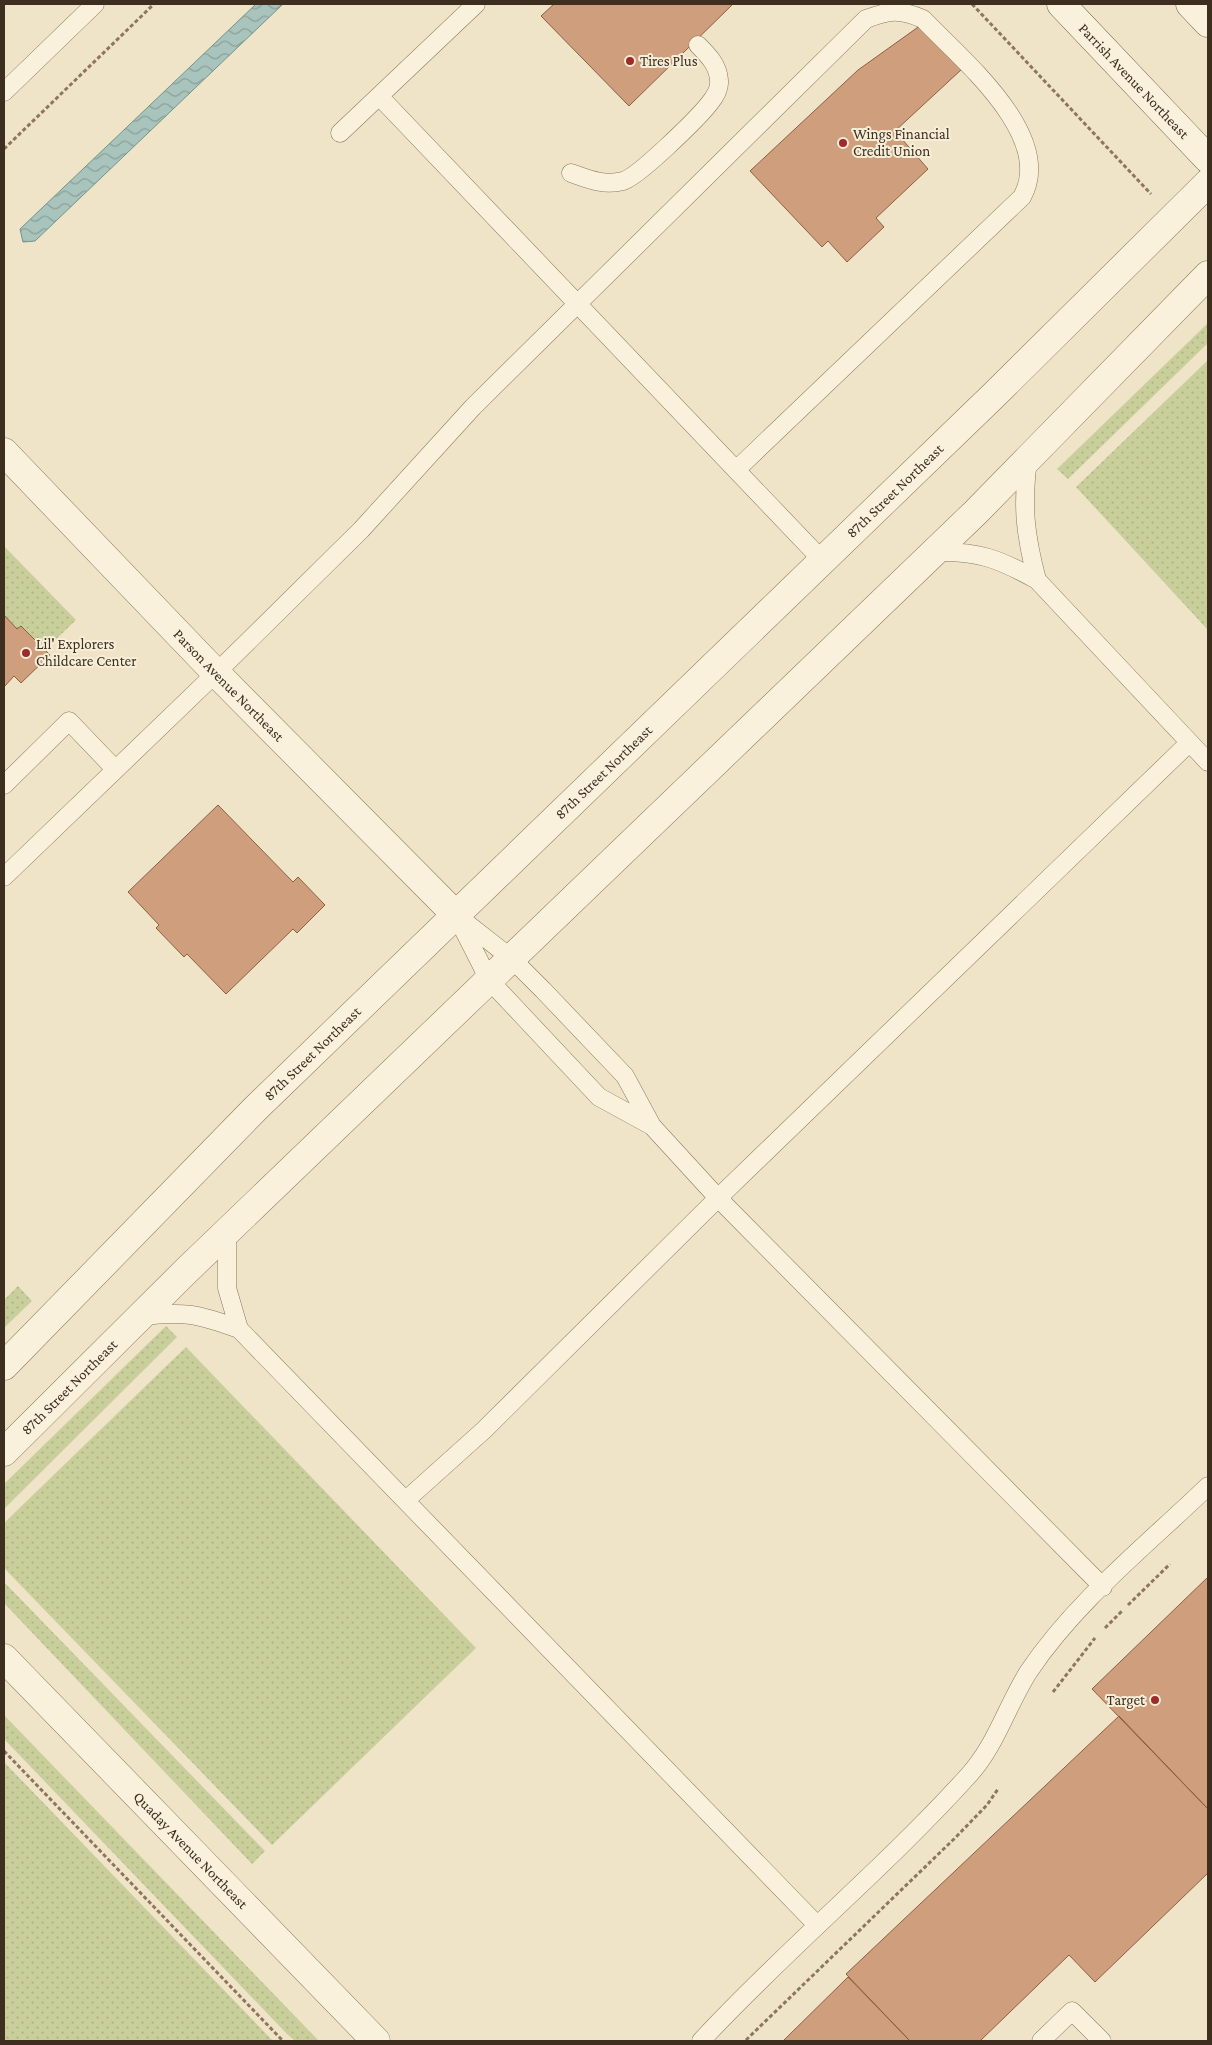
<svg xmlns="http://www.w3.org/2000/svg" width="1212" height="2045" font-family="'Crimson Pro',serif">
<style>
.green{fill:url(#green-dots)}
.water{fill:url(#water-waves);stroke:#6f938a}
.building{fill:#cf9f7d;stroke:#8d5f41}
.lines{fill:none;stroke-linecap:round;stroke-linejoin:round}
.service-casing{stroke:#8d765c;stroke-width:19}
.minor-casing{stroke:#8d765c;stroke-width:29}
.secondary-casing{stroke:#6f573f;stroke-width:29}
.path{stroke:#8d765c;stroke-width:3;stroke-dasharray:4 2.5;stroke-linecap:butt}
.service{stroke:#faf1dc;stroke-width:18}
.minor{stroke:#faf1dc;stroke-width:28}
.secondary{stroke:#faf1dc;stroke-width:28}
.poi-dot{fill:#9e2a2b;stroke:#f7eed8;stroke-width:2}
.labels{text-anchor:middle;stroke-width:4;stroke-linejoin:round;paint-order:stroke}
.poi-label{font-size:15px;fill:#3d2e20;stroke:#f7eed8;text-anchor:start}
.street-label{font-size:15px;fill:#3d2e20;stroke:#f7eed8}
</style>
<defs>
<pattern id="green-dots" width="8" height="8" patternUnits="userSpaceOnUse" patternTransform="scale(1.25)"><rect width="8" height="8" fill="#c9cf9b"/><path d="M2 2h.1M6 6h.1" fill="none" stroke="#aeb285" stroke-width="1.8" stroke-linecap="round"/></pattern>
<pattern id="water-waves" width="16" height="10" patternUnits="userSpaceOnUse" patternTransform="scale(1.25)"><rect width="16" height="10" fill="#a9c4bc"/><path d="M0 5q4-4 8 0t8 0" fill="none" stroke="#8ba098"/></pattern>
</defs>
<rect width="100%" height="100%" fill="#f0e4c8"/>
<!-- green -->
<path class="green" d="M1208,323V343L1068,479L1057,469Z
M1208,360V630L1076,487Z
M4,546L76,620L45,650L21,626L17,629L4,615Z
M18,1286L32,1301L4,1328V1300Z
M166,1326L177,1337L4,1509V1484Z
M186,1347L476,1648L272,1845L4,1568V1523Z
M4,1582L265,1851L252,1864L4,1603Z
M4,1715L319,2041H295L287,2034L4,1739Z
M4,1762L273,2041H4Z"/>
<!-- water -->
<path class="water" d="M256,4H283L35,241L23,242L20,229Z"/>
<!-- building -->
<path class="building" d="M554,4H733L629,106L541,16Z
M921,25L962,69L895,131L928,169L876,218L884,227L847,262L828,241L822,247L750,171L858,70Z
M4,615L17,629L21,626L50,655L21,683L14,676L4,687Z
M218,805L293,882L298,877L325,905L297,933L293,929L226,994L187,954L184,957L156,928L159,925L128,892Z
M1208,1577V1809L1092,1689Z
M1119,1716L1208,1809V1873L1095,1982L1069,1955L980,2041H910L846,1974Z
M848,1977L910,2041H783Z"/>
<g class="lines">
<!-- service casing -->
<g class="service-casing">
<path id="service" d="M4,92L95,4
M379,96L822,560
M340,133L476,4
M571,173C588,179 604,186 623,181C638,177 697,119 709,104C714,98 720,88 719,80C718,65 708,55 698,45
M935,552C979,551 999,559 1037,580C1025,534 1022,507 1028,459
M1037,580L1208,762
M4,785L69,721L115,769
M4,877L216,673L361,530L473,407L866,19C890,10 899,9 923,19C961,59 1056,136 1022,197L736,470
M652,1126L599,1097L520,1013L489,980L456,915L511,958L543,990L625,1076L652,1126L718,1198L1103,1587
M142,1316C185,1311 198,1314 239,1329L227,1288V1232
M239,1329L817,1925
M406,1500L484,1430L718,1198L1189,743
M701,2041C786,1949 884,1869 968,1776C996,1746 1007,1705 1029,1671C1077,1600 1147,1545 1208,1486
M1041,2041L1072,2011L1102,2041"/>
</g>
<!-- minor casing -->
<g class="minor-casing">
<g id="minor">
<path id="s1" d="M4,452L216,673L456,915"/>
<path id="s2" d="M4,1366L256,1108L994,395L1208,183"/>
<path id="s3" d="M4,1452L186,1271L976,512L1208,275"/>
<path id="s4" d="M4,1658L376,2041"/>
</g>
</g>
<!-- secondary casing -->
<g class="secondary-casing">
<g id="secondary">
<path id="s5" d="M1061,4L1208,159"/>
<path d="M1190,4L1208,23"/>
</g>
</g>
<!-- path -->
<path class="path" d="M972,4L1151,194
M4,149L154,4
M1128,1605L1170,1564
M1105,1628L1122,1611
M1053,1692L1095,1638
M4,1751L283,2041
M746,2040L955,1838L987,1805L998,1789"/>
<!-- service -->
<use href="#service" class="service"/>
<!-- minor -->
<use href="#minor" class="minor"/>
<!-- secondary -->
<use href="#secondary" class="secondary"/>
</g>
<!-- markers -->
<g class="poi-dot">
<circle cx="630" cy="61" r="5"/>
<circle cx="843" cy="143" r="5"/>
<circle cx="26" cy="653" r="5"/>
<circle cx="1155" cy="1700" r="5"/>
</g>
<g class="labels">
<!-- poi labels -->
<g class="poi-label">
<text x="640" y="66">Tires Plus</text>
<text x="853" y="139">Wings Financial<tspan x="853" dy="17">Credit Union</tspan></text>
<text x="36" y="649">Lil' Explorers<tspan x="36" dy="17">Childcare Center</tspan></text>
<text x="1145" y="1705" text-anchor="end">Target</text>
</g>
<!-- street labels -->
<g class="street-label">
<text dy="5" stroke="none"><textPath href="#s5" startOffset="106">Parrish Avenue Northeast</textPath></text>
<text dy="5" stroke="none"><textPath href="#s2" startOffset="1249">87th Street Northeast</textPath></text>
<text dy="5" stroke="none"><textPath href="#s1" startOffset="324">Parson Avenue Northeast</textPath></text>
<text dy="5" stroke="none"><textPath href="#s2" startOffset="844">87th Street Northeast</textPath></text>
<text dy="5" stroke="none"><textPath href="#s2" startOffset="439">87th Street Northeast</textPath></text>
<text dy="5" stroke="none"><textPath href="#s3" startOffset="92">87th Street Northeast</textPath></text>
<text dy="5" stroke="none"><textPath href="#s4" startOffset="268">Quaday Avenue Northeast</textPath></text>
</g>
</g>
<!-- border -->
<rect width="1212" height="2045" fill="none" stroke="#3d2e20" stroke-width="10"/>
</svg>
